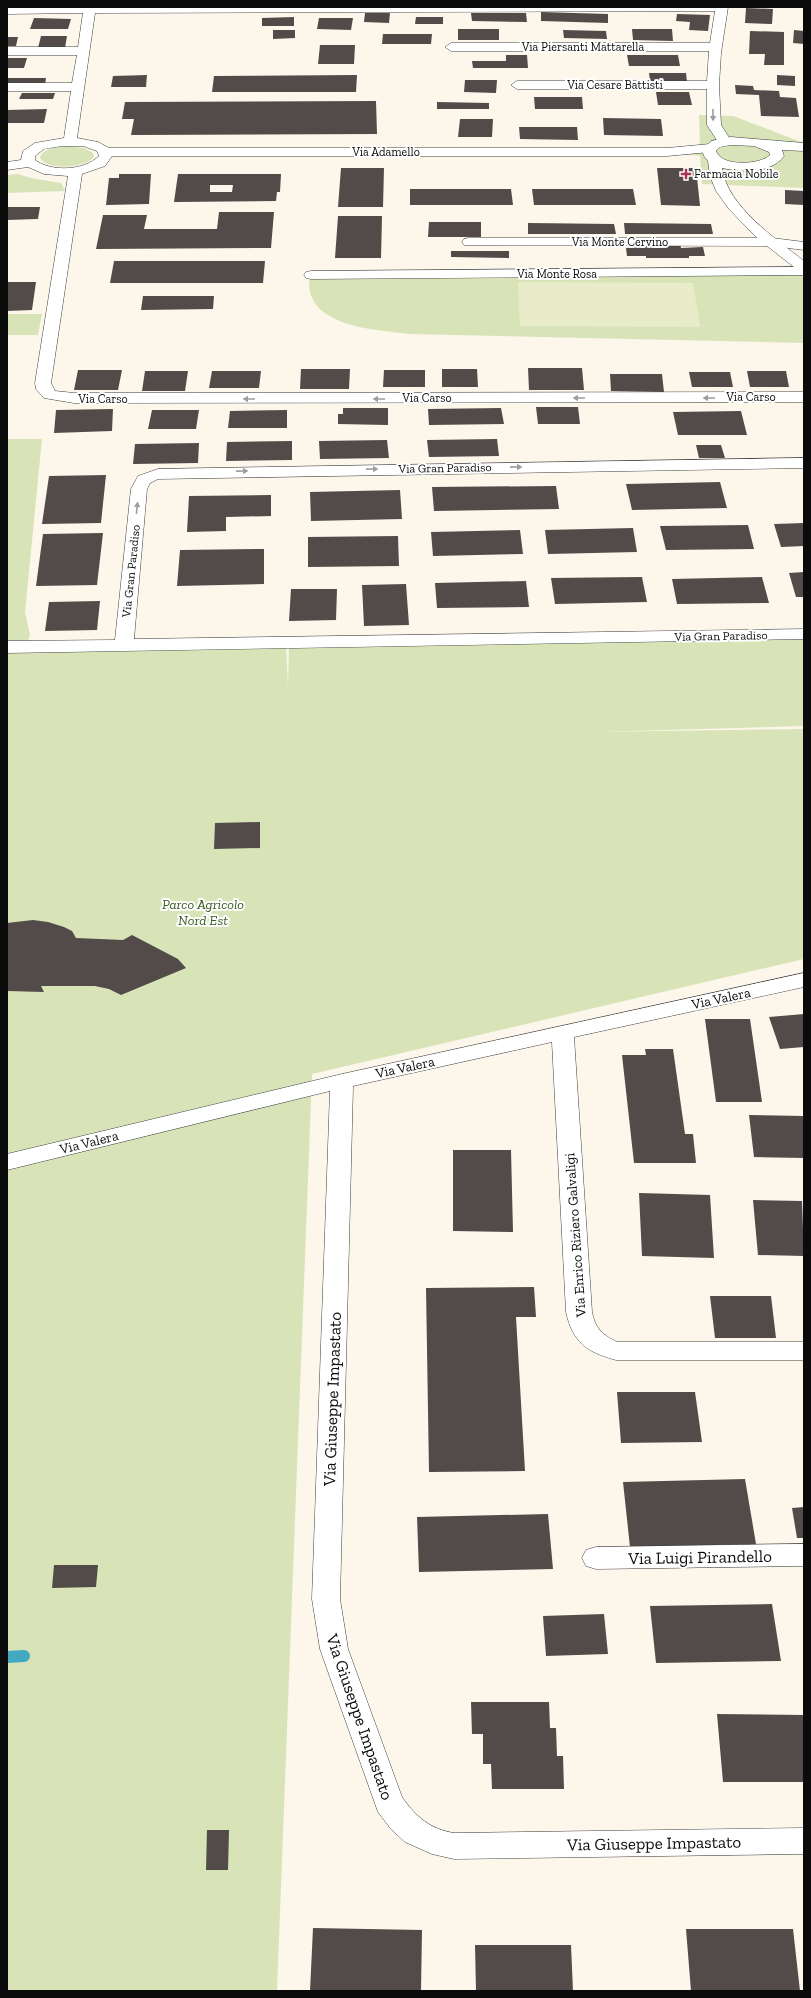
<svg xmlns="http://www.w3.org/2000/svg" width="811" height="1998" font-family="'Zilla Slab',serif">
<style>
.green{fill:#d8e4b8}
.pitch{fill:#e8ecc9}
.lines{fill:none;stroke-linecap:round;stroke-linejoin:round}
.stream{stroke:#42a9c1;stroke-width:12}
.building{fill:#534b49;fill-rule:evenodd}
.minor-casing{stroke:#3e3e3e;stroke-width:1}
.tertiary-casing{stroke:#3e3e3e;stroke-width:1}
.minor{fill:#fff;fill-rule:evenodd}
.tertiary{fill:#fff;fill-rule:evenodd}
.oneway{fill:#9d9d9d}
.poi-dot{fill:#af3050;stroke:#fff;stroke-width:1.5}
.labels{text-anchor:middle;stroke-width:4;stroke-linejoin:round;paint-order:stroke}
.far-street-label{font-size:12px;fill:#0b0b0b;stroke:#fff}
.far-poi-label{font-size:12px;fill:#0b0b0b;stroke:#fff;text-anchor:start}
.park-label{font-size:14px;font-style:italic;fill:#3a5d22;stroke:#fff}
.street-label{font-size:14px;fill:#0b0b0b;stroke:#fff}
.near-street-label{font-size:17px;fill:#0b0b0b;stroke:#fff}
</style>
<rect width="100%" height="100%" fill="#fdf6eb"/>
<!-- green -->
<path class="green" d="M699,115L733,116L804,143V188L702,184L700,156L668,152L700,149Z
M69,146L84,148L93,153L94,157C85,168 48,171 40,158C43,147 59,147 69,146Z
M18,174L31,178L61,183L65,191L7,193V175Z
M312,275H804V343L410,334C379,330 319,328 310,292C309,285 308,282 312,275Z
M7,314H42L38,335H7Z
M7,439H42L25,612L30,635L28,642L286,645L288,687L289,646L804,639V726L594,732L804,729V959L312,1074L277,1991H7Z"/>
<!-- pitch -->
<path class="pitch" d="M518,282L693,283L700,327L520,326Z"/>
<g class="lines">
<!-- stream -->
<path class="stream" d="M7,1657L24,1656"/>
</g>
<!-- building -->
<path class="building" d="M746,8L773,9L772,24L745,23Z
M541,12L608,14V23L541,21Z
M365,13H390L389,23L364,22Z
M471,13H526L527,22L472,21Z
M677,14L710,15L708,31L689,30L690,22L676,21Z
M294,17V26H262V18Z
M416,17H443V24H415Z
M34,18L71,19L68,29H30Z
M319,18H353L351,30L317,29Z
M458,29H499V40H458Z
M632,29H672L673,41L633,40Z
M273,30H295V38L273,39Z
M563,30L606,31L607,39L564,38Z
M794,30L804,31V44L793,43Z
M750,31L784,32V65H764L765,54H749Z
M383,34H432L431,44H382Z
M41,36H67L65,48H38Z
M7,37H18L16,46H7Z
M320,45H355L354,64H318Z
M506,55H527L528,68H473L472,61H506Z
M627,55H678L680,66H629Z
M7,58H27L24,68H7Z
M649,73H686L687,82L650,81Z
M147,75L146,87H111L113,76Z
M357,75L356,92H212L214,76Z
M777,75L795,76V86L777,85Z
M7,78H46L45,85H7Z
M465,80H497L496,93L464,92Z
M735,85L753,86L754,90L779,91L780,97L796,98L799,117L761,116L759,95L736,94Z
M656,92H689L692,105H658Z
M22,93H55L53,99H19Z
M534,97H582L583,109H535Z
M376,101L377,134L131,135L134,119H122L125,102Z
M437,102L489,103V109H437Z
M47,109L44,123H7V110Z
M603,118L661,119L663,136L604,135Z
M460,119H493L492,137H458Z
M519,127H577L578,140L520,139Z
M341,168H384L383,207H338Z
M657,168H696L700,206L661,205Z
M119,174H151L149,204L106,205L109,178H119Z
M178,174H281L280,192H277L276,201L174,202ZM210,185H233L232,192H210Z
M410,189H511L513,205H410Z
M532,189H633L636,205H534Z
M785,190L804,191V205L785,204Z
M7,207H40L38,219L7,220Z
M219,212H274L271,248L96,249L103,215H147L144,229H217Z
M338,216H382L381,258H335Z
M429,222H481V237H428Z
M528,223L614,224L616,234H528Z
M624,223L711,224L713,234H625Z
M680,243L681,248L703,247L705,256H689V258H646V256H627L626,248L646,247L645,244Z
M451,251H509V258L451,257Z
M114,261H265L263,283H110Z
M7,282H36L32,310L7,311Z
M143,296H214L213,309L141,310Z
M528,368H582L584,390H529Z
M301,369H350L349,389H300Z
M442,369H477L478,387H442Z
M78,370H122L118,390H74Z
M384,370H425V387H383Z
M145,371H188L185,391H142Z
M212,371H261L259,388H209Z
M747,371H786L789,387H750Z
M689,372H730L733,387H692Z
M610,374H662L664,392L611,391Z
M536,407H578L580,424H538Z
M343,408H388V425L338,424V414H343Z
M501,408L504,424L429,425L428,409Z
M113,409L112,431L54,433L56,410Z
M152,410H199L196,429H148Z
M287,410V428H228L230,411Z
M741,411L747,435H678L673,412Z
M497,439L499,456L429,457L427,440Z
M387,440L389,458L320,459L319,441Z
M292,441V460L226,461L227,442Z
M199,443L198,463L133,464L135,444Z
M696,445H721L725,458H699Z
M106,475L101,523L42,524L49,476Z
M720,482L727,508L632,510L626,484Z
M556,486L559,509L434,511L432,487Z
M400,490L402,519L311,521L310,492Z
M271,495V516L226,517V531L187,532L189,496Z
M804,523V546L781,547L774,524Z
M748,525L754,549L666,550L660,526Z
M633,528L637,552L548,554L545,530Z
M520,530L523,554L433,556L431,532Z
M103,533L97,585L36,586L43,534Z
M398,536L399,566L308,567V537Z
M264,549V584L177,586L180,550Z
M804,572V597H796L789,573Z
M642,577L647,602L555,604L551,578Z
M762,577L769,603L677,604L672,579Z
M526,581L529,607L437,608L435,583Z
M406,584L409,625L364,626L362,585Z
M291,589H337L336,620L289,621Z
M100,601L97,630L45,631L49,602Z
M260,822V848L214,849L215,823Z
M33,920L48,922L64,927L72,931L76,938L123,940L132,935L178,959L186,968L121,995L109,989L95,986H41L44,992L7,991V923Z
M804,1014V1047L780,1049L769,1017Z
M705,1019H750L762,1102H716Z
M645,1049H673L685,1134H693L696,1163H634L622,1055H646Z
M749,1115L804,1116V1158L754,1157Z
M453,1150H511L513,1232L453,1231Z
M639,1193L710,1195L714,1258L642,1256Z
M753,1200L802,1201L804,1256L758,1255Z
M534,1287L536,1317H516L525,1471L429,1472L426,1288Z
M710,1296H771L776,1338H715Z
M617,1392H695L702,1442L621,1443Z
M745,1479L756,1544L630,1547L623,1482Z
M804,1507V1538H797L792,1508Z
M548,1514L553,1569L419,1572L417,1517Z
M54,1565H98L96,1587L52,1588Z
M772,1604L781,1661L656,1663L650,1606Z
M604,1614L608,1654L546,1656L543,1616Z
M471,1702H549L550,1728H556L557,1756H563L564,1789H492L491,1764H483V1734H472Z
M717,1714L804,1715V1782H723Z
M207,1830H229L228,1870H206Z
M313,1928L422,1930L421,1991H310Z
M686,1929H793L800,1991H691Z
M475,1945H571L573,1991H476Z"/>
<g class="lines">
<!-- minor casing -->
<g class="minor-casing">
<path id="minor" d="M7,7H728L721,53L719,85L721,125L732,142L730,145H720L707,125V89H517L511,85L517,81H707L709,51H451L445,47L451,43H710L715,11L95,13L77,138L98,142L109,148H667L710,144L715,145L717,148L715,151L710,152L667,156H112L105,166L82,174L51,383L55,391L74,393L804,392V402L74,403L44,398L36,389L35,383L68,176L44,174L28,167L7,170V162L21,160L23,151L35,143L64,138L71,91H7V83H72L77,55H7V47H78L83,13L7,14ZM62,146H83L97,151L99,156C84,171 51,172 35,160V156L44,149Z
M469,238H772L804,242V250L772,246L464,245L462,242L464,239Z
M804,267V275L311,279L306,278L304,275L306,272L311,271Z
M804,458V468L158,479L150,483L147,489L134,639L804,629V639L7,653V641L115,640L131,489L138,476L158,469Z
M804,973V987L574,1037L592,1312C595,1328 602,1335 617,1342H804V1360H616C587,1352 573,1343 566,1312L552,1042L353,1086L340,1599L348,1649L402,1797C416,1817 430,1829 454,1833L804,1828V1854L454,1859L432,1854L405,1842L391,1829L378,1812L320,1649L312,1599L330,1091L7,1170V1154L342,1074Z
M804,1544V1566L596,1569L586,1566L582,1558L586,1550L596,1547Z"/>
</g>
<!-- tertiary casing -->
<g class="tertiary-casing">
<path id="tertiary" d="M731,137L804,143V151L782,150L784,156C771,174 742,172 722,168C727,206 776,239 804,261V272L799,271L757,238L729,209L716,191L710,176L708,161L704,156L702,150L711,141ZM731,145L754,146L769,152L770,155C760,165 721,167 716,151L720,147Z"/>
</g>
<!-- minor -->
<use href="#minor" class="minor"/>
<!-- tertiary -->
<use href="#tertiary" class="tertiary"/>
</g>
<!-- one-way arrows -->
<defs><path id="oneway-solid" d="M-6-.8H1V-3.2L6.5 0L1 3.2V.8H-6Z"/></defs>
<g class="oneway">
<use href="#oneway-solid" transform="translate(713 115) rotate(89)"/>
<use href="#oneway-solid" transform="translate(579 398) rotate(180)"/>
<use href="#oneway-solid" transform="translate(709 398) rotate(180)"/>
<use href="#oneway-solid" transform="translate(249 399) rotate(180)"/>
<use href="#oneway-solid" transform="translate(379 399) rotate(180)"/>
<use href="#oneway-solid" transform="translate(516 467) rotate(-1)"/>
<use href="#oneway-solid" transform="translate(372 469) rotate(-1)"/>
<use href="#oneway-solid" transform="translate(242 471) rotate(-1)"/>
<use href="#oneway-solid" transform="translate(137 508) rotate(-84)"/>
</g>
<!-- markers -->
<path class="poi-dot" d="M684 168h4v4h4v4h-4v4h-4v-4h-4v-4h4z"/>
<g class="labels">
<!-- far-street labels -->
<g class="far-street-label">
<text x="583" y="51">Via Piersanti Mattarella</text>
<text x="615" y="89">Via Cesare Battisti</text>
<text x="386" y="156">Via Adamello</text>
<text x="620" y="246">Via Monte Cervino</text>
<text x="557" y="278">Via Monte Rosa</text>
<text x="751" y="401">Via Carso</text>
<text x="427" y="402">Via Carso</text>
<text x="103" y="403">Via Carso</text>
<text transform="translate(445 468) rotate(-1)" y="4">Via Gran Paradiso</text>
<text transform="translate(131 571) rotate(-84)" y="4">Via Gran Paradiso</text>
<text transform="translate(721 636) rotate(-1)" y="4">Via Gran Paradiso</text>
</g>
<!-- far-poi labels -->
<g class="far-poi-label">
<text x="694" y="178">Farmacia Nobile</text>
</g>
<!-- park labels -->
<g class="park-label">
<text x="203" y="909">Parco Agricolo<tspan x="203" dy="16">Nord Est</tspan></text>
</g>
<!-- street labels -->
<g class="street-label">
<text transform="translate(721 998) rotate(-12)" y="5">Via Valera</text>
<text transform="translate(405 1067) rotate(-12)" y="5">Via Valera</text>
<text transform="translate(89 1142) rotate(-14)" y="5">Via Valera</text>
<text transform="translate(575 1235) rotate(-94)" y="5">Via Enrico Riziero Galvaligi</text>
</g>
<!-- near-street labels -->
<g class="near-street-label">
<text transform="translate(332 1399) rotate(-88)" y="6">Via Giuseppe Impastato</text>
<text transform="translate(700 1557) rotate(-1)" y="6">Via Luigi Pirandello</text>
<text transform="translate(360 1717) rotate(71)" y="6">Via Giuseppe Impastato</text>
<text transform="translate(654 1843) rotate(-1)" y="6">Via Giuseppe Impastato</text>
</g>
</g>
<!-- border -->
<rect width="811" height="1998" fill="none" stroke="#0b0b0b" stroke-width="16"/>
</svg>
